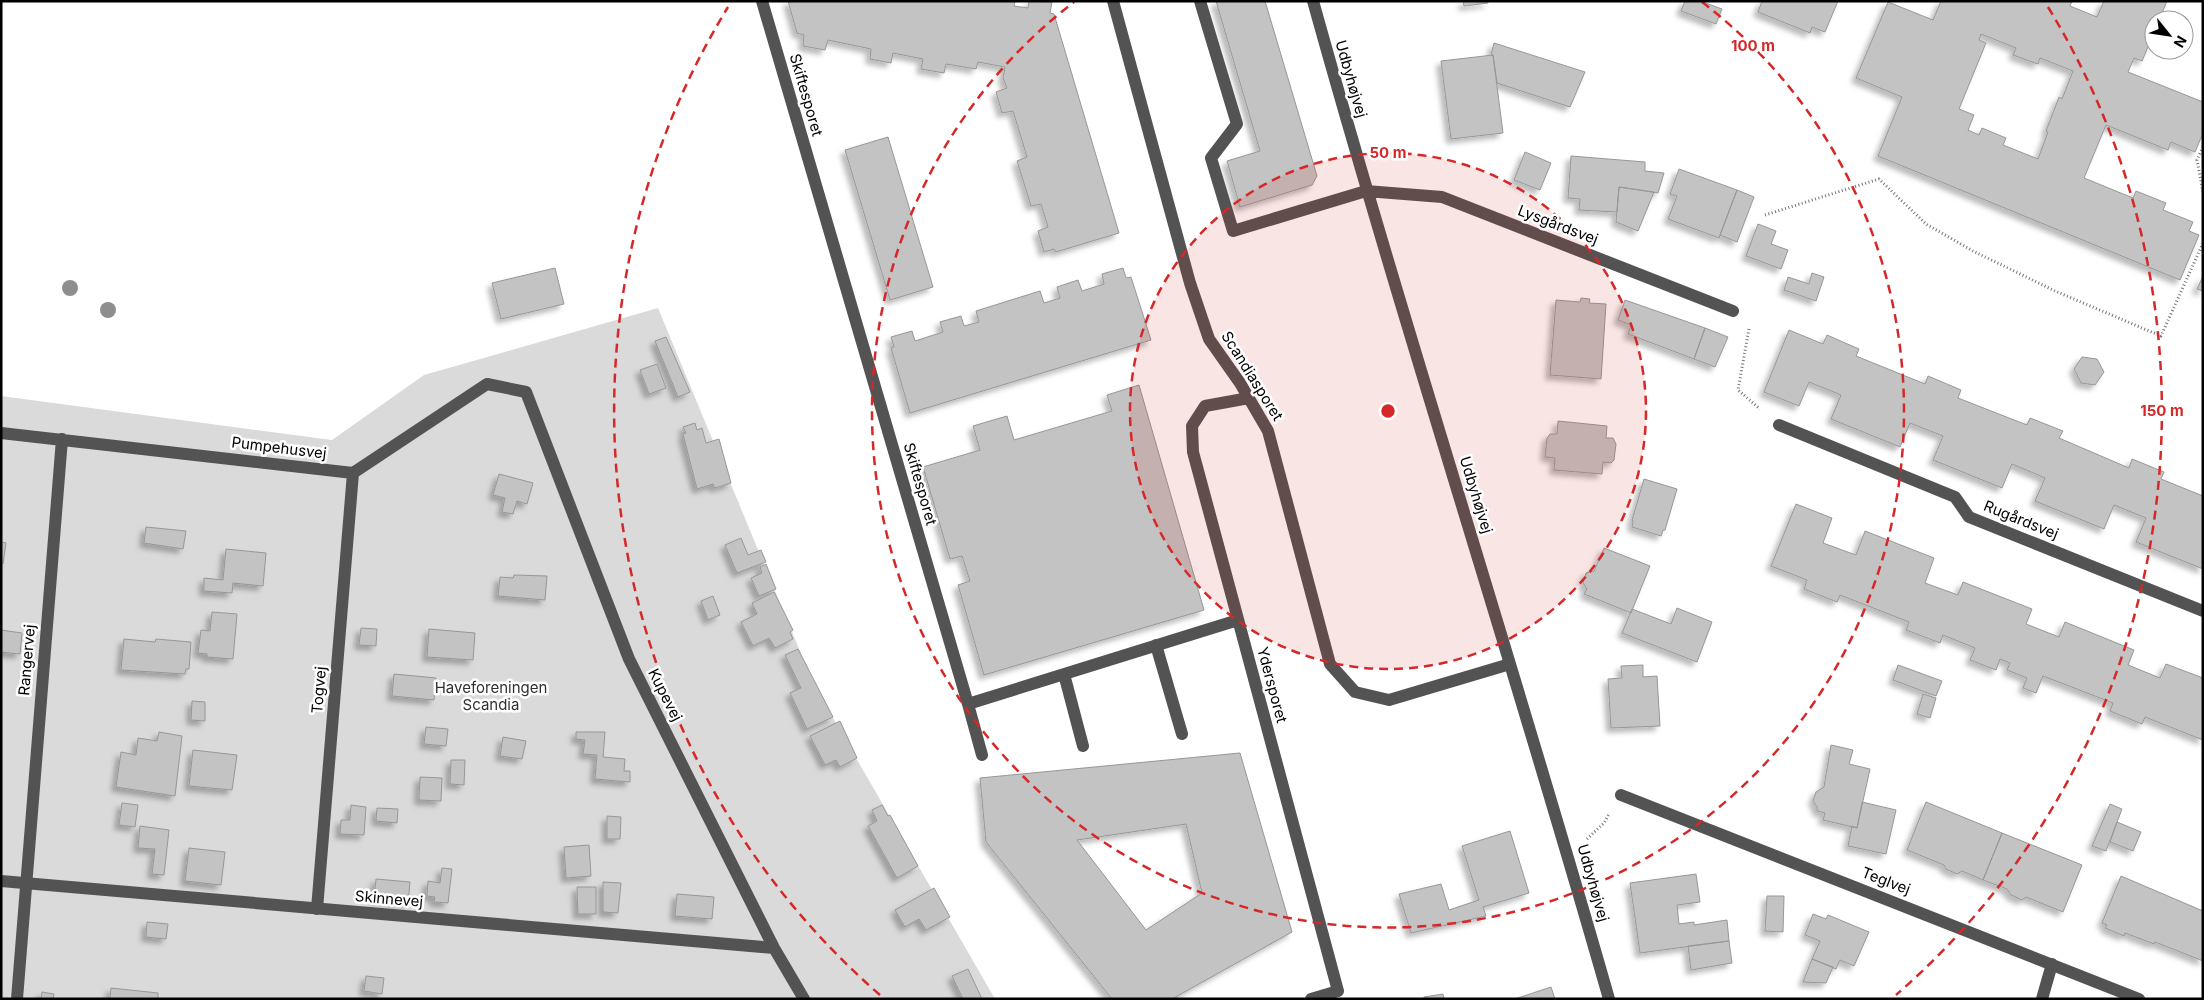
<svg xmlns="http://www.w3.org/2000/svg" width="2204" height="1000" font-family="Inter,sans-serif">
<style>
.green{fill:#dadada}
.building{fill:#c3c3c3;stroke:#979797;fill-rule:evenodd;filter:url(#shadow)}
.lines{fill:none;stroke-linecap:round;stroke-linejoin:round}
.path{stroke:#757575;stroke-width:3;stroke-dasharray:1 2.5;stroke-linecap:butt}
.minor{stroke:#535353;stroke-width:12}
.tree{fill:#8e8e8e}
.ring{fill:none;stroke:#d62828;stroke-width:2.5;stroke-dasharray:9 6}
.labels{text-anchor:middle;stroke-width:5;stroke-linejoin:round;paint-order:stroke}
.street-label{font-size:15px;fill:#000;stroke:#fff}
.park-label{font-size:15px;fill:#313131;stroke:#fff}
.centre{fill:#d62828;stroke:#fff;stroke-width:2.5}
.ring-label{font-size:15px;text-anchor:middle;font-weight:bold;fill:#d62828;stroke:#fff;stroke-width:5;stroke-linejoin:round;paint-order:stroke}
</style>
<defs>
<filter id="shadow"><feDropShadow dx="-4.5" dy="4.5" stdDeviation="2.5" flood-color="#0004"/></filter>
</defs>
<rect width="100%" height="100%" fill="#fff"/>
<!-- green -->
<path class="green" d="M658,308L814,685L995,999H1V396L332,440L424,375Z"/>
<!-- building -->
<path class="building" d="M788,1H1015L1014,6L1028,8L1029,1L1052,2L1050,13L1054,14L1119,233L1056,252L1054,249L1044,252L1038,231L1048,227L1041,204L1031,206L1017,161L1027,157L1013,111L1002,113L996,92L1007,88L1003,78L1005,67L978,62L976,69L946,64L944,73L921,69L923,59L893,53L891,63L870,59L871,49L828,40L825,50L803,46L804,35L797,33Z
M1216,1H1265L1317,176L1312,185L1240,207L1227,161L1260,151Z
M1463,1H1488V3L1464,6Z
M1685,1H1700L1722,9L1716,24L1681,11Z
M1762,1H1838L1825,32L1812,27L1810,33L1758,12Z
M1941,1H2072L2070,6L2097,17L2104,1H2167L2159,20H2154V33L2142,61L2134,58L2128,72L2203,102V133L2195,152L2171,142L2168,150L2106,125L2084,178L2133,198L2136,191L2166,203L2163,210L2193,222L2189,231L2199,235L2180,280L1878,156L1902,97L1856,78L1888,2L1933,20ZM1981,34L2016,48L2013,55L2038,64L2040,58L2073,71L2062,99L2059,97L2046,131L2048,132L2038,159L2003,145L2006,138L1982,128L1979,135L1968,130L1974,115L1959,109L1986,43L1979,40Z
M1494,43L1585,72L1570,107L1497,83L1493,55H1491Z
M1493,55L1503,133L1451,139L1441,61Z
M888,137L933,287L890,300L845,150Z
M1525,152L1551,163L1540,190L1514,180Z
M1571,156L1645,162V171L1664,173L1658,193L1619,187L1617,212L1579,210L1580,199L1568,198Z
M1679,169L1737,190L1719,238L1668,219L1677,196L1670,194Z
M1619,187L1654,192L1638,231L1616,222Z
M1737,190L1754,197L1737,242L1720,235Z
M1758,224L1776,231L1771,244L1788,250L1781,269L1746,256Z
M555,268L564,304L501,319L492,283Z
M1123,268L1126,278L1131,277L1151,340L910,413L891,348L894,347L891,337L912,331L915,341L943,332L940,322L961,316L964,326L979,322L976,311L1040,291L1044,303L1060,298L1057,287L1078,280L1082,291L1104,284L1102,274Z
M1812,273L1824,277L1816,301L1784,290L1788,277L1809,284Z
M2203,276V291L2197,289Z
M1581,298L1590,299L1589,303L1606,304L1601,379L1550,375L1556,300L1580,302Z
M1625,300L1705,328L1694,359L1628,334L1631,325L1618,320Z
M1705,328L1728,337L1715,367L1694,359Z
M1789,330L1823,344L1827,335L1859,349L1856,356L1925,384L1928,376L1961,390L1958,398L2027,425L2030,418L2063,431L2059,438L2129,468L2132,459L2164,472L2161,479L2203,496V569L2136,542L2146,518L2114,505L2104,529L2035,501L2045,478L2012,464L2002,488L1933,460L1943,436L1910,423L1900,447L1831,419L1841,395L1809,382L1799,406L1764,392Z
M666,337L690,392L678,397L655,341Z
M2082,357L2097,359L2104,372L2095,385L2081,383L2074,369Z
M657,364L666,388L649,394L640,370Z
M1139,385L1204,610L984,675L958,585L970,581L962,556L950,559L923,467L980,450L973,426L1007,416L1014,440L1112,411L1107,395Z
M1558,421L1607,426L1606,438H1613L1616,444L1614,460L1611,463L1603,462L1602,474L1554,470L1555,458L1545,457L1547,438L1550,434H1557Z
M695,423L697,430L702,428L706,443L719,439L731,483L715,488L713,484L697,489L683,434L686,433L683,427Z
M499,474L533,483L527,504L517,501L513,514L502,512L505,498L493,495Z
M1644,479L1677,489L1665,530H1663L1661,536L1632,527L1633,521L1632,520Z
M1796,504L1832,518L1823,543L1856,555L1865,531L1934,558L1925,583L1958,595L1963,582L2032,609L2026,624L2059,637L2065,622L2134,650L2128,665L2160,678L2166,664L2203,678V740L2145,717L2142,724L2110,711L2113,703L2043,676L2036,693L2023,688L2027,678L2007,670L2010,663L2000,659L1996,670L1970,660L1975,648L1943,635L1940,643L1906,630L1909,622L1840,595L1837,602L1804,589L1807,580L1771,566Z
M146,527L186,531L183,549L144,543Z
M741,538L748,555L761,550L766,562L737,573L725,545Z
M1,542L6,543L3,564L1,563Z
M1604,548L1650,566L1631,613L1584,594L1587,589L1583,583L1586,573L1594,571Z
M226,549L266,553L263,586L233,583L232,593L204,591V578L223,580Z
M766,564L776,589L759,596L751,578L762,573L760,567Z
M514,575L547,576L545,600L498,596L500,577L513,578Z
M774,592L793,630L790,632L793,639L775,648L769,638L753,646L741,622L757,614L752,603Z
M713,596L720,615L708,620L701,601Z
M1677,608L1712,622L1697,662L1622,633L1632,609L1671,624Z
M212,612L237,614L233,659L207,657V654L198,653L201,630L210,631Z
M361,628L377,629L376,646L359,645Z
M429,629L475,633L473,660L427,657Z
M1,630L22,633L20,654L1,652Z
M124,639L155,642L156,639L191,642L189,669H186L185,674L121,670Z
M798,649L833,717L807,729L790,693L801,688L785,655Z
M1643,665V677L1657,676L1660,726L1611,728L1608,679L1622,678L1621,666Z
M1898,665L1942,681L1936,696L1893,680Z
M394,674L436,678L434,700L392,696Z
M1923,694L1936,698L1930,718L1917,714Z
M192,701L205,702V721L191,720Z
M840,721L857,758L840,767L836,760L825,765L810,736Z
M426,727L448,729L446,746L424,744Z
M159,732L182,736L175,796L116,787L121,752L136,755L138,738L157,741Z
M576,732H605L603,757L625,759L624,771H630V782L595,779L597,755L583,754L585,740L576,739Z
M503,737L526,741L522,759L500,756Z
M1831,745L1853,750L1849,764L1870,769L1857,828L1823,820L1825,813L1817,811V807L1813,801L1816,792L1824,787Z
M193,750L237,755L232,790L189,786Z
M1240,753L1292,932L1172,999H1112L986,842L980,778ZM1186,824L1202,893L1146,930L1077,840Z
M451,760H465L464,785L450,784Z
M420,777L442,778L441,801L419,800Z
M1862,802L1896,810L1886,854L1848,846L1852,826L1857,828Z
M1926,802L2002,833L1983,880L1962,871L1957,874L1946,869L1944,865L1907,850Z
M122,803L138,805L135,827L119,825Z
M2110,804L2122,809L2106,851L2092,846Z
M351,805L366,807L364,835L340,834L341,820H350Z
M882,805L888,816L890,815L918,866L897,878L868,826L877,821L872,810Z
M377,808L398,809L397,823L376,821Z
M607,816L621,817L620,839H607Z
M2117,822L2141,832L2133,851L2110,842Z
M140,826L169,830L164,875L152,874L155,849L138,848Z
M1510,831L1529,893L1483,907L1486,916L1411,933L1399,894L1441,884L1449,910L1479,900L1462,846Z
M2002,833L2082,865L2063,912L2026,897L2022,900L2011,895L2007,889L1983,880Z
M589,845L591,876L566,878L564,847Z
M189,848L225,852L221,885L185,881Z
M442,868L452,869L448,903L434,902L435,897L427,896L428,881L440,883Z
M1696,874L1700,902L1677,905L1679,924L1694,922V925L1727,920L1729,941L1640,953L1630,883Z
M2121,876L2203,911V961L2155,942L2154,944L2125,933L2124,936L2105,928L2107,925L2102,923Z
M376,879L410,882L408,903L374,899Z
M603,882L621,883L618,913L603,912Z
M577,887H596V914H578Z
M934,888L950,917L926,930L919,919L905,927L895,910Z
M677,894L714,897L712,919L675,916Z
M1767,896H1784L1783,932L1765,931Z
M1813,914L1826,919L1828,915L1869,932L1854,966L1840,960L1836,969L1812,959L1820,941L1805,935Z
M147,922L168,924L166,939L146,937Z
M1729,941L1732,963L1691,970L1688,946Z
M1812,959L1833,967L1826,983L1803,982Z
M968,969L982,999H963L952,976Z
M366,976L384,978L382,994L364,991Z
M1551,987L1555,999H1515Z
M111,988L158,993V999H110Z
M42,992L54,994L53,999H41Z
M1443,994L1444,999H1424V997Z"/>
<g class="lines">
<!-- path -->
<path class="path" d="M2203,147L2197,160L2203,192
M1765,215L1879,179L1926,224L1973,251L2055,291L2161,336L2203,243
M1749,329L1738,390L1760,409
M1587,839L1604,823L1609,814"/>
<!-- minor -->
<path class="minor" d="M762,1L968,704L1238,620
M1113,1L1190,283L1209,339L1240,383L1268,431L1330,664L1355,692L1389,700L1510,664
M1200,1L1237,124L1211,158L1233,231L1366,191L1442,197L1733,311
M1313,1C1406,335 1514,665 1609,999
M1249,398L1205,406L1192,426L1193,452L1338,991L1311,999
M1779,425L1955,497L1969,517L2203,611
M1,433L353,473L487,384L526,392L629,659L774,948L804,999
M1156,645L1182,734
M1064,674L1083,746
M968,704L982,755
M1621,795L2139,999
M1,881L774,948
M317,909L353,473
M17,999L62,439
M2042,999L2052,964"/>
</g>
<!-- trees -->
<g class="tree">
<circle cx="70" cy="288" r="8"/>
<circle cx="108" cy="310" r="8"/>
</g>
<!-- distance rings -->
<circle cx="1388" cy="411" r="258" fill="#d62828" fill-opacity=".12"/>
<g class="ring">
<circle cx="1388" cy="411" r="258"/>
<path d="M1702 2A516 516 0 1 1 1074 2"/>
<path d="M880 995A774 774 0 0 1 728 7M2048 7A774 774 0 0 1 1896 995"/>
</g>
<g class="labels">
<!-- street labels -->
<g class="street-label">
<text transform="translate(1351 79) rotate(74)" y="5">Udbyhøjvej</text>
<text transform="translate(806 95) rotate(74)" y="5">Skiftesporet</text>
<text transform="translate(1558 225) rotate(21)" y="5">Lysgårdsvej</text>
<text transform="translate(1252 376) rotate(58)" y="5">Scandiasporet</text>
<text transform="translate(279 448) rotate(7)" y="5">Pumpehusvej</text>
<text transform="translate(920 484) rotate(74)" y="5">Skiftesporet</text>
<text transform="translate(1476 495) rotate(73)" y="5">Udbyhøjvej</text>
<text transform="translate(2021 520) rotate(22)" y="5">Rugårdsvej</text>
<text transform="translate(27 660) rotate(-85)" y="5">Rangervej</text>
<text transform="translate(1272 685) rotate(75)" y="5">Ydersporet</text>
<text transform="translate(319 690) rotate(-85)" y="5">Togvej</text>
<text transform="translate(665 695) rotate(63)" y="5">Kupevej</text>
<text transform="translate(1886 881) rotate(21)" y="5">Teglvej</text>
<text transform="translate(1593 883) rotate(74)" y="5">Udbyhøjvej</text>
<text transform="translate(389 899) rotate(5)" y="5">Skinnevej</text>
</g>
<!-- park labels -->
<g class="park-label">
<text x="491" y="693">Haveforeningen<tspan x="491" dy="17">Scandia</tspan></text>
</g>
</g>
<circle cx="1388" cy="411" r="8" class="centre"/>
<g class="ring-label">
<text x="1753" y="51">100 m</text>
<text x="1388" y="158">50 m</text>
<text x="2162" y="416">150 m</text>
</g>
<!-- border -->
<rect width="2204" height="1000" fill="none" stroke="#000000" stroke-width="5"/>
<!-- north arrow -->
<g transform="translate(2169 35) rotate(120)"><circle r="24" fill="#ffffff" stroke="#999999"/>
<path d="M0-4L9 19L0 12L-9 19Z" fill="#000000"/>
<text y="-8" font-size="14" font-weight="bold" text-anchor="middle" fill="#000000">N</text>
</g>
</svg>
